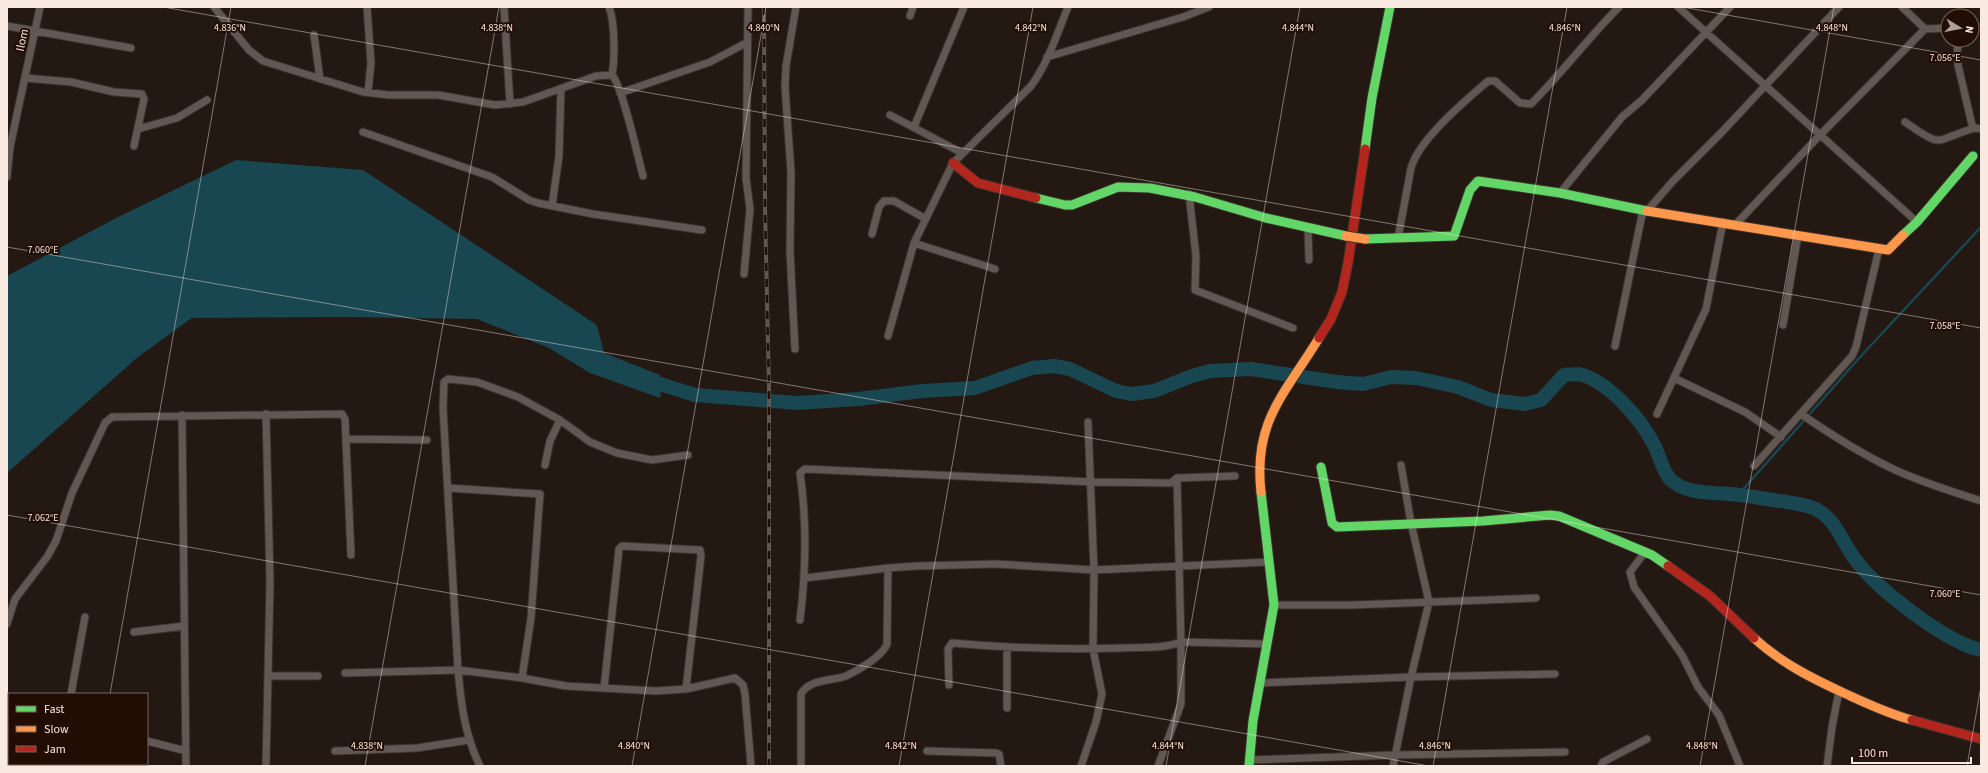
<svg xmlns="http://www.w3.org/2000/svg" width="1988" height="773" font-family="'Source Sans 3',sans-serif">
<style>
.water{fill:#184651}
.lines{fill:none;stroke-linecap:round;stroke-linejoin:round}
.stream{stroke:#184651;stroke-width:2.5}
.river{stroke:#184651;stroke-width:14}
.street-casing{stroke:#3b322d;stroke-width:9}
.fast-casing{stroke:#3b322d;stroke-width:11}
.slow-casing{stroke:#3b322d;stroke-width:11}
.jam-casing{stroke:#3b322d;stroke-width:11}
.street{stroke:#615853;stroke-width:7}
.fast{stroke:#63d668;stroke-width:9}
.slow{stroke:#ff974d;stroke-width:9}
.jam{stroke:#b3261e;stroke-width:9}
.rail-casing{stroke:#605652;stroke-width:4}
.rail{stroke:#210d04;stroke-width:2.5;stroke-dasharray:8;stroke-linecap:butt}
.slow-bridge-casing{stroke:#3b322d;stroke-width:11;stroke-linecap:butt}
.slow-bridge{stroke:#ff974d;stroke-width:9}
.ticks{fill:none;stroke:#f8e9e1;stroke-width:1;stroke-opacity:0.45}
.labels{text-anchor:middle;stroke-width:4;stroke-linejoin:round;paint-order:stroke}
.street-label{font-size:12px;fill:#f8e9e1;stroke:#210d04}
.ticks-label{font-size:10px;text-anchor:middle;fill:#f8e9e1;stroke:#210d04;stroke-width:4;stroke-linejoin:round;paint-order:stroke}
</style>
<rect width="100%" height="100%" fill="#241812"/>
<!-- water -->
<path class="water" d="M236,160L363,170L597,325L604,353L660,375L662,386L660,398L590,373L549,348L477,319L345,317L192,318L138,357L7,473V276L116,218Z"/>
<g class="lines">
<!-- stream -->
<path class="stream" d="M1738,495L1861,356L1981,227"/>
<!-- river -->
<path class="river" d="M644,379L695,395L798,403L858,399L922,391L975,388L1032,368L1054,366L1070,369L1116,391L1131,394L1154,391L1192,376L1210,371L1251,369L1337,382L1363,384L1391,377L1416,378L1458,387L1491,400L1525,404L1541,400L1564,375C1568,375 1574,374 1579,374C1608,381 1640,418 1653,443C1659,453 1662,470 1670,479C1686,496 1718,492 1739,495C1755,497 1771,500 1787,502C1797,504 1811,505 1819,511C1836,521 1843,543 1855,559C1875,588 1947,643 1981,650"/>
<!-- street casing -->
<g class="street-casing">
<path id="street" d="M214,7L249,50L263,61L363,92L389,95H438L495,105L523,102L596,76L612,75C622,85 638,157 643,176
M367,7L371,63L368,92
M504,7L510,104
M609,7C615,22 615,58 612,75
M1678,7L1917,222
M1902,7L1925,29
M910,16L913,7
M7,26L131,48
M314,35L320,79
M1957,40L1958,65L1972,125L1975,128L1981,129
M1047,57L1183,17L1209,7
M25,78L71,82L114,92L142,94L144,99L134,146
M620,93L710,62L746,43
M890,115L962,153
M1905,122C1945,150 1933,140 1975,128
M914,127L964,7
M138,129L177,118L207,100
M363,132L492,177L529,200L538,203L593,214L702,230
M7,177L10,147L40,7
M1560,193L1622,117L1642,100L1730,7
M1189,194L1196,256L1195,290L1293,328
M552,206L559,156L561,89
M1647,211L1673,181L1721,133L1839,7
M1736,224L1820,135L1925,29L1948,28
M1308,229L1309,260
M872,234L879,207L884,201H894L926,219
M1398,238L1411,168C1419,139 1465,101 1488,81H1495L1520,103L1531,104C1562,73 1588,38 1619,7
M914,243L995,269
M744,274L750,209L746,178L748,7
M1783,325L1798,235
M888,336L914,243L953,163L1031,86C1048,63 1057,34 1068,7
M1615,346L1643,210
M795,349L790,252L791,172L785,87L786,66L796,7
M1674,378L1745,412L1781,437
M266,414L270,582L266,766
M1657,414L1706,309L1723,222
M1801,414C1830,434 1860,453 1891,468C1920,482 1951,491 1981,501
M182,415L186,766
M346,439L427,440
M545,465L550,441L560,420
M1754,466L1852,356L1856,347L1879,249
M448,488L540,494L531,618L522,678
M1645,552L1630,572L1634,587L1682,655L1698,687L1719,715L1740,766
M805,578L888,568L917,566L996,564L1094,570L1269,562
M1274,605H1353L1536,598
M800,620C806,571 807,521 800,473L805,469L1092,482L1171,483L1177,478L1235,476
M7,624L15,599L47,557L56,541L72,493L105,423L112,417L342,414L345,419L351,555
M134,632L184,626
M1007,648V708
M345,673L458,670L522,678L566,686L656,691L686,689L735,678L743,685L745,694L751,766
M268,676H318
M1260,683L1411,677L1555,674
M949,685L948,649L952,643C1008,648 1064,650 1121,648C1141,647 1162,649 1181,642L1267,644
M604,688L619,549L622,546L700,550L701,556L686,689
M71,694L85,617
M7,709H9
M7,735L9,744
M147,741L186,751
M335,751L417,748L469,740
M927,751L996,753L999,754L1001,766
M1249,760L1395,755L1565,752
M13,764L14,766
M480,766C465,736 461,704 458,670L443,408L444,382L448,379L477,382L518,397L560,420L590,442L617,453L652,460L688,455
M801,766V694C809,679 832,681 846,676C857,671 883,656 887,644L888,568
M1081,766L1096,722L1102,694L1093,649L1094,570L1088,422
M1158,766L1181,704V642L1177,478
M1393,766L1411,677L1429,602L1411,523L1401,465
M1601,766L1603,762L1647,739
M1827,766L1832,727L1839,691"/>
</g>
<!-- fast casing -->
<g class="fast-casing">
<path id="fast" d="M1365,149L1372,98L1390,7
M1036,198L1065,205H1072L1118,187L1150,188L1195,197L1266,218L1346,236
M1903,235L1917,222L1973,156
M1365,239L1454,236L1470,190L1478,181L1560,193L1647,211
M1321,467L1332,523L1337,527L1483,521L1550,515L1559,516L1652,555L1668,566
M1249,766L1253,721L1274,605L1261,492"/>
</g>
<!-- slow casing -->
<g class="slow-casing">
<path id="slow" d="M1647,211L1888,250L1903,235
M1261,492C1253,421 1285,394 1319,338
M1754,638C1781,663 1813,679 1846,694C1868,704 1889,714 1912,720"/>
</g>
<!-- jam casing -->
<g class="jam-casing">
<path id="jam" d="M953,163L978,183L1036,198
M1319,338L1331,319L1342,292L1348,263L1365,149
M1668,566L1710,596L1754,638
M1912,720L1981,739"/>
</g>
<!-- street -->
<use href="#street" class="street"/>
<!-- fast -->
<use href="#fast" class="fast"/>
<!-- slow -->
<use href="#slow" class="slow"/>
<!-- jam -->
<use href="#jam" class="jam"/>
<!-- rail casing -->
<g class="rail-casing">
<path id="rail" d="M764,7L765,208L769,390V766"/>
</g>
<!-- rail -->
<use href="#rail" class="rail"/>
<!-- slow-bridge casing -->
<g class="slow-bridge-casing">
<path id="slow-bridge" d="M1346,236L1365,239"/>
</g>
<!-- slow-bridge -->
<use href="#slow-bridge" class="slow-bridge"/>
</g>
<!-- ticks -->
<path class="ticks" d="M163,7L1981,328M1682,7L1981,60M7,247L1981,595M7,515L1429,766M110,694L231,7M98,766V764M365,766L499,7M632,766L766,7M899,766L1033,7M1166,766L1300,7M1433,766L1567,7M1700,766L1834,7M1967,766L1981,686"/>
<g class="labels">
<!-- street labels -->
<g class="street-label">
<text transform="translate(22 40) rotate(-78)" y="4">Ilom</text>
</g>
</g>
<g class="ticks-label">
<text x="230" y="31">4.836°N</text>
<text x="497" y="31">4.838°N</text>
<text x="764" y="31">4.840°N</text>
<text x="1031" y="31">4.842°N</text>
<text x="1298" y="31">4.844°N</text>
<text x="1565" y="31">4.846°N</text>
<text x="1832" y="31">4.848°N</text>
<text x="1945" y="61">7.056°E</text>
<text x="43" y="253">7.060°E</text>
<text x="1945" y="329">7.058°E</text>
<text x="43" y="521">7.062°E</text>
<text x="1945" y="597">7.060°E</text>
<text x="367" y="749">4.838°N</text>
<text x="634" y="749">4.840°N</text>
<text x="901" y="749">4.842°N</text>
<text x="1168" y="749">4.844°N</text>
<text x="1435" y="749">4.846°N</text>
<text x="1702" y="749">4.848°N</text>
</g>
<!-- border -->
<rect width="1988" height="773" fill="none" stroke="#f8e9e1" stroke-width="16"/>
<!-- legend -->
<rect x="8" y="693" width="140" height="72" fill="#210d04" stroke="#77655c"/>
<rect x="16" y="706" width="20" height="6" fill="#63d668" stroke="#77655c"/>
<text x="44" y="713" font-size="12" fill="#f8e9e1">Fast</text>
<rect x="16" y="726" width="20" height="6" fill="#ff974d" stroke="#77655c"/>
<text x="44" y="733" font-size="12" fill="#f8e9e1">Slow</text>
<rect x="16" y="746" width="20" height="6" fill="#b3261e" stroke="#77655c"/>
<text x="44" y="753" font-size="12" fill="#f8e9e1">Jam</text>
<!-- north arrow -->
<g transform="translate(1960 28) rotate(100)"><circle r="19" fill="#210d04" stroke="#77655c"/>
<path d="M0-3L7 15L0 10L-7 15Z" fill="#aea099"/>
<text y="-6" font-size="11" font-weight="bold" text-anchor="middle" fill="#f8e9e1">N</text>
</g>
<!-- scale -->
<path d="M1852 757v6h119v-6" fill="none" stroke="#f8e9e1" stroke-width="2"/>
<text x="1858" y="757" font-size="12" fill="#f8e9e1" stroke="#210d04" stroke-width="3" paint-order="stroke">100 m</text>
</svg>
